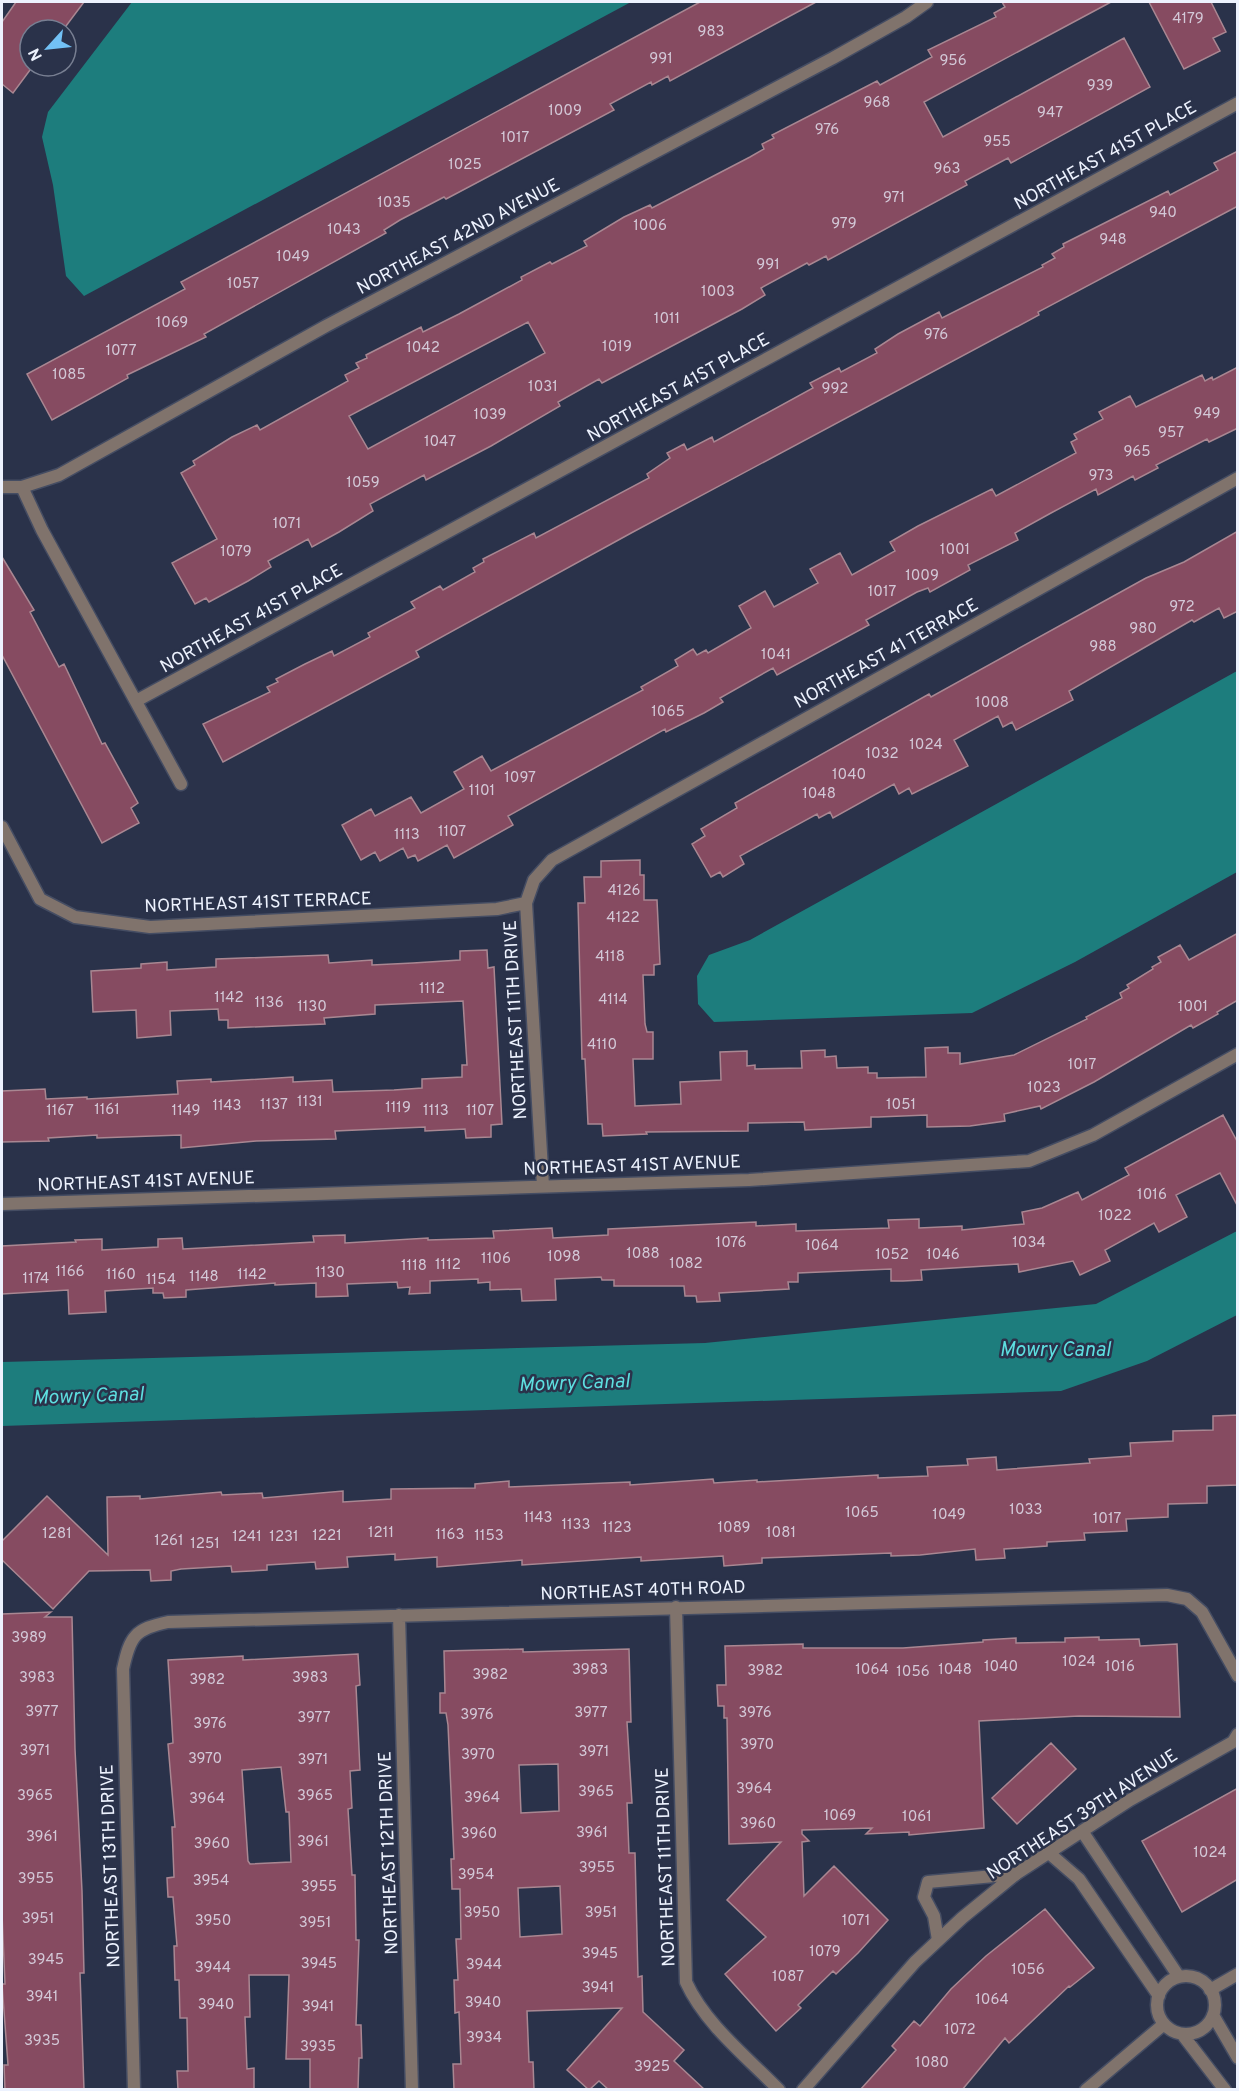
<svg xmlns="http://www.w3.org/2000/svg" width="1239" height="2091" font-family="Overpass,sans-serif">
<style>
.water{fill:#1d7d7d}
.building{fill:#864b61;stroke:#a98792;stroke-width:1.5;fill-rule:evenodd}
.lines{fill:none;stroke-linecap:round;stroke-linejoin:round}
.lane-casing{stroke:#454d63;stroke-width:15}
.street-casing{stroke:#454d63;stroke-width:15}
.lane{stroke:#80736c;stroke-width:12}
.street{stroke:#80736c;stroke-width:12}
.labels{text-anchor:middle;stroke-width:5;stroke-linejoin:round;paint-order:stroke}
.number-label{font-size:15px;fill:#d3c8d7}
.street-label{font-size:18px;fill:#edf2fe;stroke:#2a324a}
.water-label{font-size:20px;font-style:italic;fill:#5ddfe0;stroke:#2a324a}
</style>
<rect width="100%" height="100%" fill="#2a324a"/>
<!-- water -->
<path class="water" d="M132,2H631L84,296L66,276L53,185L42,137L48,112Z
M1237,671V872L1075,962L972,1013L714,1022L698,1004L697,976L709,955L750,940Z
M1237,1231V1315L1147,1361L1061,1391L2,1426V1362L705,1343L1096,1304Z"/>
<!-- building -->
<path class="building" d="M16,2H84L63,30H30V66H33L13,93L2,84V22Z
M700,2H816L670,81L668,76L652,85L651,82L610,104L614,110L446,199L444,197L400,220L384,230L386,233L204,334L206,337L127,375L128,378L52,420L27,374L185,289L181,282Z
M1002,2H1111L924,102L943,137L1124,38L1150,87L1011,163L1008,158L965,181L967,185L828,260L826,256L809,265L807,263L761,288L765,295L742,309L602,383L599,379L558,402L560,406L491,446L426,480L424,475L370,504L373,511L339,532L312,547L308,539L268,561L271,567L248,581L209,602L206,598L195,604L172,563L217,539L181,473L195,465L193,461L232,437L257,425L260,430L348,381L345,375L359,368L356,363L367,358L366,355L421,327L423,332L459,314L522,280L521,277L550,262L552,264L587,246L584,241L624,217L650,205L652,208L750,157L764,149L762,144L774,138L772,135L877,81L880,85L932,57L928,50L996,17L994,13L1005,7ZM528,322L545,353L368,449L349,416Z
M1149,2H1211L1226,32L1213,38L1220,51L1184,69Z
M1238,151V206L1038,312L1039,315L633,532L416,651L419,657L223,762L203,724L270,692L267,687L278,682L276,679L305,664L332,651L334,656L370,637L368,633L415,608L411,602L440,586L443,590L475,572L473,568L484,562L483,559L534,533L536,538L649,478L647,474L670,458L667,453L684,444L687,450L712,437L714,442L813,388L810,383L839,368L841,372L877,353L875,349L898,334L939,312L942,318L1043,267L1042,265L1055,258L1052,254L1064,247L1063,244L1168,191L1170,195L1218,170L1214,163Z
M1238,367V428L1209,442L1207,439L1156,465L1158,468L1135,480L1133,476L1098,495L1096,489L1051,513L1015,533L1018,540L968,565L970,570L930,592L928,588L917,592L866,620L869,625L777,675L773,668L720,698L723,702L704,713L666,732L665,729L508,816L513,825L454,858L447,845L418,861L415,855L408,858L403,848L380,861L375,852L361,860L342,825L371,809L375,816L411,797L421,813L464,789L454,772L482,756L491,771L643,690L641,687L678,666L675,660L693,649L697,655L706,650L708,653L751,628L739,606L765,591L774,607L818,583L810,569L840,553L852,575L895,551L890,542L918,526L992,489L996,496L1076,453L1071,442L1077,439L1074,434L1103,419L1099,412L1130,396L1136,407L1202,375L1205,381L1212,377L1213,380Z
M1238,531V611L1224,618L1219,608L1194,622L1192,620L1069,691L1073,700L1016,730L1012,722L1003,727L998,716L954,740L968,766L912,794L909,788L899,794L894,784L833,818L830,812L819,818L817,814L740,856L744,864L723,877L720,872L711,877L692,844L705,836L701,829L737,808L735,803L929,694L931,697L1146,578L1184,562Z
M2,557L34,610L30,612L59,667L64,664L102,744L105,743L138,803L131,808L139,823L102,843L2,655Z
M640,860V875H644V900H657L660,964L654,965V975H643L645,1024L647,1032H653V1059H633L635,1106L681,1104L680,1082L721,1080L720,1052L747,1051V1066L755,1065V1069L802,1068L801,1051L825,1050V1057L836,1056L837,1068L868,1067V1073H877V1078L926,1077L925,1048L948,1047V1053H960V1064L1014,1055L1087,1019L1086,1017L1122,998L1120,993L1129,988L1127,985L1153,969L1152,967L1161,962L1158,957L1180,945L1189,960L1238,933V1000L1217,1012L1218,1014L1193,1028L1191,1025L1094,1082L1041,1109L1040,1106L1004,1114L1005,1121L970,1126L927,1127V1115L878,1117H871V1127L805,1130L804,1122L748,1123V1131L646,1132L647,1134L603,1136L602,1124H588L585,1059H582L578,903H585L584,877H601V861Z
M487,950L488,968L494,967L502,1124L491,1125V1137L466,1138L465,1129L425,1131V1127L335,1131L336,1139L256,1141L181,1148V1135L97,1138V1135L48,1138L49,1141L2,1142V1091L45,1089L46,1099L87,1097V1099L178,1094L177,1081L211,1079V1082L293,1077V1082L332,1080L333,1092L394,1090L422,1088V1079L462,1077V1065H467L463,1001L375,1005V1014L324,1018L325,1024L228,1028V1020H219L218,1009L170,1011L171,1035L137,1038L136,1010L93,1012L91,971L141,968V964L167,962V970L216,967V959L328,955L329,963L372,960V965L413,963L460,960V951Z
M1223,1115L1238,1143V1207L1220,1173L1176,1195L1187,1217L1159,1232L1154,1223L1105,1250L1110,1261L1080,1275L1073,1261L1019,1272L1018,1264L921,1270L922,1280L903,1281H891V1269L798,1273V1282H788L789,1289L719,1293L720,1301L697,1302L696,1296H685L684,1286H614V1280H602L601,1277L555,1279L556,1300L522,1301L521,1289L490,1290V1282L478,1283V1279L430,1281V1293L409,1294L410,1287L398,1288L397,1282L347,1284L348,1296L316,1297V1283L275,1285V1283L186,1290V1297L164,1298L163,1293H153V1288L105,1291L106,1312L69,1314L68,1290L2,1294V1246L76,1242L75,1240L102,1239V1250L158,1247V1239L182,1238L183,1249L314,1242L313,1236L345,1235V1243L428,1238V1240L494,1238L493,1231L552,1228L553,1238L608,1235V1229L756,1222V1226L796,1224V1231L889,1228L888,1220L919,1219V1228L962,1226V1230L1024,1224L1022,1212L1042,1208L1078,1192L1082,1200L1129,1175L1125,1168Z
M1238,1415V1485L1207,1486V1503L1168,1504V1517L1126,1519L1127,1531L1084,1533L1085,1540L1047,1542V1546L1004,1549L1005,1558L976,1560L975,1549L920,1555L891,1556V1553L762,1558V1563L724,1566L723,1556L641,1561V1557L522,1565V1560L437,1567V1557L395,1560V1554L347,1557L348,1567L316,1569L315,1562L267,1565V1570L232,1572L231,1566L181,1569L171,1571V1580L151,1581L150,1570L89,1571L53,1609L2,1560V1541L47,1496L108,1555L107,1497L140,1496V1499L221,1492L222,1495L262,1493L263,1498L343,1491V1502L391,1499V1489L475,1488V1484L509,1481V1487L630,1482V1485L713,1479L714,1483L757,1480V1482L878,1475V1478L928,1476L927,1467L968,1465L967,1459L996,1457L997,1470L1090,1463L1089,1459L1131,1456L1130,1443L1173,1441V1431L1213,1430V1416Z
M51,1612L45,1617H72L75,1749L82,1891L84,1973H80L84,2090H5L4,2065H8L2,1984H5L2,1914V1614Z
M1099,1637V1640L1139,1639L1140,1646L1177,1644L1180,1717L1079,1716L979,1721L984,1828L909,1835V1832L866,1834L872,1828L802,1830V1834L809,1841L802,1842L804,1896L834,1866L888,1920L858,1953L836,1974L833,1971L798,2005L801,2008L776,2031L725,1974L766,1937L727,1900L781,1842L729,1844L727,1718H724V1706H718L717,1685H726L725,1646L803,1644V1648H903L983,1642V1640L1016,1638V1643L1065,1642V1638Z
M523,1649V1652L629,1649L631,1722H627L632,1803H627L629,1853H635L638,1977L642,1976L643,2012L684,2050L674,2061L705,2090H609L599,2081L589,2090L567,2070L622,2008L527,2011L529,2062H533L534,2090H454L453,2064H461L459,2012L455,2013L454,1980H458L456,1939H461L460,1889H452L451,1859H454L448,1725L446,1713H440V1693H445L444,1651ZM558,1764L559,1811L521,1813L519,1765ZM560,1886L562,1934L520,1937L518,1888Z
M358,1654L360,1685L356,1686L360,1770L350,1771L352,1808L348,1809L352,1875H355L356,1940H359L356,2025H361L362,2058H359L358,2090H310V2059H286L289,1975H249L250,2017H245L247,2069L254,2068V2090H178L177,2071H188L187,2018H180L179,1980H175L174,1946H177L173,1897H168L167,1878L174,1877L172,1827H175L168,1744L173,1743L168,1660L243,1656V1660ZM281,1767L286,1812H289L291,1862L250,1864L248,1861L242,1770Z
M1051,1743L1076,1769L1017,1824L992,1798Z
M1238,1788V1879L1182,1912L1142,1841Z
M1045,1909L1094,1968L1070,1987L1069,1986L1009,2043L1005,2038L962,2090H860L896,2050L892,2046L914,2021L920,2026L951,1989L986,1956Z"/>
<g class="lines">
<!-- lane casing -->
<g class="lane-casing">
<path id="lane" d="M938,1940L934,1916L924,1897L928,1882L1016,1874"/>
</g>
<!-- street casing -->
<g class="street-casing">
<path id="street" d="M2,487H22L59,475L326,326L833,58L906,17L927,2
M22,487L42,530L181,784
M136,701L1238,103
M2,827L40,899L75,917L150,927L497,909L526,903
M543,1186L526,903L534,880L552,860L1238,478
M2,1204L749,1180L1029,1161L1093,1135L1238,1054
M676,1607L686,1982C705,2024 747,2057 779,2090
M399,1615L412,2090
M1082,1831L1179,1977
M1049,1853L1079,1879L1159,1996
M1157 2005a29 29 0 1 1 58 0a29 29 0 1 1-58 0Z
M1210,1990L1238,1974
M1213,2015L1238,2058
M1182,2034L1225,2090
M134,2090L123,1669C130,1636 135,1629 168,1622L1167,1595L1187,1599L1202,1612L1238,1676
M803,2090L915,1962L962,1918L1016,1874L1130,1800L1233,1742L1238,1734
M1086,2090L1164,2024"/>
</g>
<!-- lane -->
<use href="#lane" class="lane"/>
<!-- street -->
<use href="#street" class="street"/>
</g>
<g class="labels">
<!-- number labels -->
<g class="number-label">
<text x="1188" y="23">4179</text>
<text x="711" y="36">983</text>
<text x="661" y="63">991</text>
<text x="953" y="65">956</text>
<text x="1100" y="90">939</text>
<text x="877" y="107">968</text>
<text x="565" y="115">1009</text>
<text x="1050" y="117">947</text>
<text x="827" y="134">976</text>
<text x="515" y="142">1017</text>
<text x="997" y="146">955</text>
<text x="465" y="169">1025</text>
<text x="947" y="173">963</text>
<text x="894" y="202">971</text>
<text x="394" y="207">1035</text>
<text x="1163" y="217">940</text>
<text x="844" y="228">979</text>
<text x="650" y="230">1006</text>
<text x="344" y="234">1043</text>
<text x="1113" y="244">948</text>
<text x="293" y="261">1049</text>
<text x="768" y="269">991</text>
<text x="243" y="288">1057</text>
<text x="718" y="296">1003</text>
<text x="667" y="323">1011</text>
<text x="172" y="327">1069</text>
<text x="936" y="339">976</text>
<text x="617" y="351">1019</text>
<text x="423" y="352">1042</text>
<text x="121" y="355">1077</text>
<text x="69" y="379">1085</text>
<text x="543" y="391">1031</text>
<text x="835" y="393">992</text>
<text x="1207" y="418">949</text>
<text x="490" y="419">1039</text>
<text x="1171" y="437">957</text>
<text x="440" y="446">1047</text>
<text x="1137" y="456">965</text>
<text x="1101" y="480">973</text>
<text x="363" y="487">1059</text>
<text x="287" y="528">1071</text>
<text x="955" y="554">1001</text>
<text x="236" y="556">1079</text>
<text x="922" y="580">1009</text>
<text x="882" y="596">1017</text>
<text x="1182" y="611">972</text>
<text x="1143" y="633">980</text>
<text x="1103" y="651">988</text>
<text x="776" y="659">1041</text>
<text x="992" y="707">1008</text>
<text x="668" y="716">1065</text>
<text x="926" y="749">1024</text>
<text x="882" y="758">1032</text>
<text x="849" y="779">1040</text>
<text x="520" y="782">1097</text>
<text x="482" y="795">1101</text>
<text x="819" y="798">1048</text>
<text x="452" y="836">1107</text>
<text x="407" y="839">1113</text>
<text x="624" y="895">4126</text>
<text x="623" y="922">4122</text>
<text x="610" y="961">4118</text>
<text x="432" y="993">1112</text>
<text x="229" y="1002">1142</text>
<text x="613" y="1004">4114</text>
<text x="269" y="1007">1136</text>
<text x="312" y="1011">1130</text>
<text x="1193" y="1011">1001</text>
<text x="602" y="1049">4110</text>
<text x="1082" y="1069">1017</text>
<text x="1044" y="1092">1023</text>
<text x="310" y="1106">1131</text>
<text x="274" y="1109">1137</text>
<text x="901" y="1109">1051</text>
<text x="227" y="1110">1143</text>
<text x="398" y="1112">1119</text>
<text x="107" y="1114">1161</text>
<text x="60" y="1115">1167</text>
<text x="186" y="1115">1149</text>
<text x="436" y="1115">1113</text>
<text x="480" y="1115">1107</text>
<text x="1152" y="1199">1016</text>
<text x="1115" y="1220">1022</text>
<text x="731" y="1247">1076</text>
<text x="1029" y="1247">1034</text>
<text x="822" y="1250">1064</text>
<text x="643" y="1258">1088</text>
<text x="892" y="1259">1052</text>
<text x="943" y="1259">1046</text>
<text x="564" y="1261">1098</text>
<text x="496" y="1263">1106</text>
<text x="686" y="1268">1082</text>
<text x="448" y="1269">1112</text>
<text x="414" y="1270">1118</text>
<text x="70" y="1276">1166</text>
<text x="330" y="1277">1130</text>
<text x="121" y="1279">1160</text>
<text x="252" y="1279">1142</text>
<text x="204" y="1281">1148</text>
<text x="36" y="1283">1174</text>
<text x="161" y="1284">1154</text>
<text x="1026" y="1514">1033</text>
<text x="862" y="1517">1065</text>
<text x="949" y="1519">1049</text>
<text x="538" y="1522">1143</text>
<text x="1107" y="1523">1017</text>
<text x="576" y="1529">1133</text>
<text x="617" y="1532">1123</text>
<text x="734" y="1532">1089</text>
<text x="381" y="1537">1211</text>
<text x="781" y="1537">1081</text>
<text x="57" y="1538">1281</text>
<text x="450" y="1539">1163</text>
<text x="327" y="1540">1221</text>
<text x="489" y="1540">1153</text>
<text x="247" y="1541">1241</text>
<text x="284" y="1541">1231</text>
<text x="169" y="1545">1261</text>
<text x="205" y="1548">1251</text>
<text x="29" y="1642">3989</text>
<text x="1079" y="1666">1024</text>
<text x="1001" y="1671">1040</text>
<text x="1120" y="1671">1016</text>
<text x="590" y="1674">3983</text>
<text x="872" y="1674">1064</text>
<text x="955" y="1674">1048</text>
<text x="765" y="1675">3982</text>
<text x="913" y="1676">1056</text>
<text x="490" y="1679">3982</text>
<text x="37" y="1682">3983</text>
<text x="310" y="1682">3983</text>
<text x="207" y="1684">3982</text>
<text x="42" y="1716">3977</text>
<text x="591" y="1717">3977</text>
<text x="755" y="1717">3976</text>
<text x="477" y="1719">3976</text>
<text x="314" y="1722">3977</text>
<text x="210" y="1728">3976</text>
<text x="757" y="1749">3970</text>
<text x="35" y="1755">3971</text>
<text x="594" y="1756">3971</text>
<text x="478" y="1759">3970</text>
<text x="205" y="1763">3970</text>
<text x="313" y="1764">3971</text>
<text x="754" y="1793">3964</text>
<text x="596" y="1796">3965</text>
<text x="35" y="1800">3965</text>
<text x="315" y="1800">3965</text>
<text x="482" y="1802">3964</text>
<text x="207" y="1803">3964</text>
<text x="840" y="1820">1069</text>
<text x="917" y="1821">1061</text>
<text x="758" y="1828">3960</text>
<text x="592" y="1837">3961</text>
<text x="479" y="1838">3960</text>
<text x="42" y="1841">3961</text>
<text x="313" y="1846">3961</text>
<text x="212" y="1848">3960</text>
<text x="1210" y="1857">1024</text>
<text x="597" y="1872">3955</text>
<text x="476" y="1879">3954</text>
<text x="36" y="1883">3955</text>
<text x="211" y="1885">3954</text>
<text x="319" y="1891">3955</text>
<text x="482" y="1917">3950</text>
<text x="601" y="1917">3951</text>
<text x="38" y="1923">3951</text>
<text x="213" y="1925">3950</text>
<text x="856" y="1925">1071</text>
<text x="315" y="1927">3951</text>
<text x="825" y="1956">1079</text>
<text x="600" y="1958">3945</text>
<text x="46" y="1964">3945</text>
<text x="319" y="1968">3945</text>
<text x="484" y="1969">3944</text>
<text x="213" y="1972">3944</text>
<text x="1028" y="1974">1056</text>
<text x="788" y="1981">1087</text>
<text x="598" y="1992">3941</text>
<text x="42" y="2001">3941</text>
<text x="992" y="2004">1064</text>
<text x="483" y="2007">3940</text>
<text x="216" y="2009">3940</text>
<text x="318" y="2011">3941</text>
<text x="960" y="2034">1072</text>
<text x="484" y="2042">3934</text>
<text x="42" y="2045">3935</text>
<text x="318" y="2051">3935</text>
<text x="932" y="2067">1080</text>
<text x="652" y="2071">3925</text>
</g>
<!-- street labels -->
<g class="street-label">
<text transform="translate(1105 155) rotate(-29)" y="6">NORTHEAST 41ST PLACE</text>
<text transform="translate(458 236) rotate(-28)" y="6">NORTHEAST 42ND AVENUE</text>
<text transform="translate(678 387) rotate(-29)" y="6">NORTHEAST 41ST PLACE</text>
<text transform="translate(251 618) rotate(-29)" y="6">NORTHEAST 41ST PLACE</text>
<text transform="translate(886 653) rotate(-29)" y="6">NORTHEAST 41 TERRACE</text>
<text transform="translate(258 902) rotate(-2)" y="6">NORTHEAST 41ST TERRACE</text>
<text transform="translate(515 1020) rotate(-93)" y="6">NORTHEAST 11TH DRIVE</text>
<text transform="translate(632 1165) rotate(-2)" y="6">NORTHEAST 41ST AVENUE</text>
<text transform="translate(146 1181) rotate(-2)" y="6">NORTHEAST 41ST AVENUE</text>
<text transform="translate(643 1590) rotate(-2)" y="6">NORTHEAST 40TH ROAD</text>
<text transform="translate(1082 1814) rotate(-33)" y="6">NORTHEAST 39TH AVENUE</text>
<text transform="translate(388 1853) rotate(-92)" y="6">NORTHEAST 12TH DRIVE</text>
<text transform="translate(110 1866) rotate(-92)" y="6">NORTHEAST 13TH DRIVE</text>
<text transform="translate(665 1867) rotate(-92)" y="6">NORTHEAST 11TH DRIVE</text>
</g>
<!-- water labels -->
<g class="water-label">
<text x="1055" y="1356">Mowry Canal</text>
<text transform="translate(574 1382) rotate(-2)" y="7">Mowry Canal</text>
<text transform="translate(88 1395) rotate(-2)" y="7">Mowry Canal</text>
</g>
</g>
<!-- border -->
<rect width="1239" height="2091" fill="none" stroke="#edf2fe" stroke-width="6"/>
<!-- north arrow -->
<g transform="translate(48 48) rotate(243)"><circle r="28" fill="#2a324a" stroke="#787f92" stroke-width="1.5"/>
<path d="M0-4.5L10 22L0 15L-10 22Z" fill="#72c1f5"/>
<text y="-9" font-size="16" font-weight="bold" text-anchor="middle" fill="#edf2fe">N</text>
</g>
</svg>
